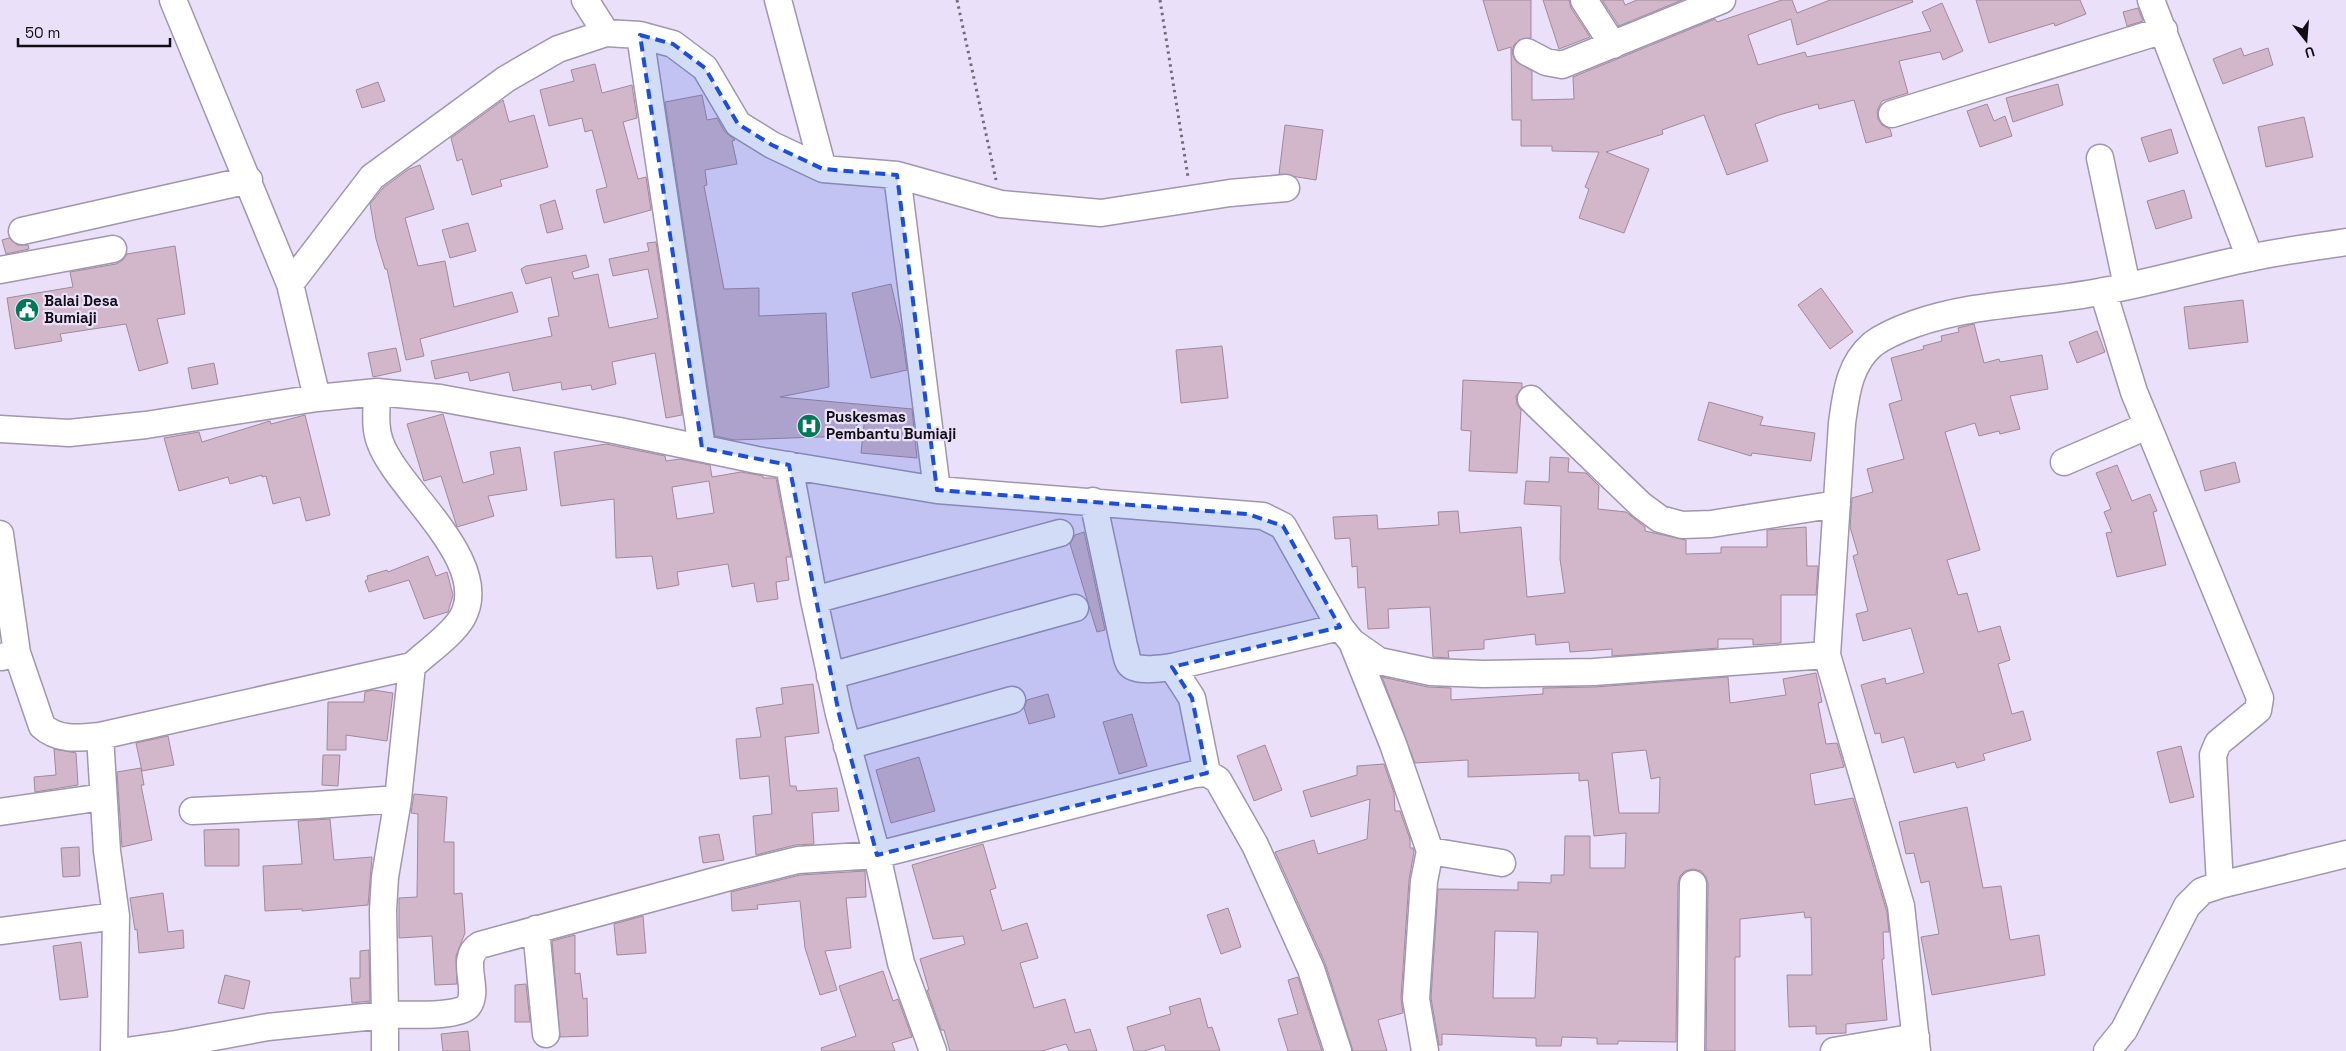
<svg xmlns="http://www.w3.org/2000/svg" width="2346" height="1051" font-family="'Space Grotesk',sans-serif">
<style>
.building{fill:#d1b7c9;stroke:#a1899a;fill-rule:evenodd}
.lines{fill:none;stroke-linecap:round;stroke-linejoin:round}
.minor-casing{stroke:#a096ae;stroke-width:29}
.path{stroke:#736c7c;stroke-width:3;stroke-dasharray:2.5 4;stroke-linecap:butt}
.minor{stroke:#fff;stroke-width:26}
.marked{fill:#1d4ed8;fill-opacity:0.2;stroke:#1d4ed8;stroke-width:4;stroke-dasharray:10 6;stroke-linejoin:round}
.labels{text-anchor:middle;stroke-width:4.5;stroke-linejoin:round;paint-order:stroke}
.poi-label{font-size:15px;font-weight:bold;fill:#110d15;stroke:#ebe0fa;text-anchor:start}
</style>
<rect width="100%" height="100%" fill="#ebe0fa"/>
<!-- building -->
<path class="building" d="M1483,0H1531V38L1519,40L1514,45L1512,52L1515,60L1532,71V100L1574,99L1573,77L1715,19L1717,22L1782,0H1792L1797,13L1830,0H1912L1913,2L1797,45L1791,19L1748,35L1758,65L1805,52L1807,57L1931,31L1922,12L1942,3L1963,51L1943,60L1940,52L1899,61L1908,93L1882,101L1877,111L1878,119L1882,125L1890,129L1892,136L1866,143L1854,100L1819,109L1818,104L1779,115L1755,124L1768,161L1727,175L1704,115L1662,130L1663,134L1606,152L1649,169L1624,233L1579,218L1589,189L1585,187L1599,152L1552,151V146H1521V120H1512L1511,47L1498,51Z
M1543,0H1569L1571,8L1590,37L1559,49Z
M1602,0H1623L1625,5L1637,0H1682L1619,26Z
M1976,0H2080L2086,14L2055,26L2054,23L1989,43Z
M2138,8L2143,21L2127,26L2123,12Z
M2241,48L2244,56L2268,48L2273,65L2223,84L2213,59Z
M595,64L602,93L632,85L637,118L623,122L638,179L646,177L651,210L604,223L596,190L607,187L592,130L585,132L582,118L549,126L540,90L574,81L571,70Z
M378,82L385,101L362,108L356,90Z
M2058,84L2063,105L2013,122L2006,98Z
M702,95L707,120L717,118L725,132L735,140L732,141L737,164L705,170L707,185L704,186L724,289L759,288V316L826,313L829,387L780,397L912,409L917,458L861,453L865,416L847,436L734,440L715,436L665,102Z
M503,100L509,122L534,115L548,167L500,180L502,186L472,195L462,159L457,161L451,138Z
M1987,104L1994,121L2005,116L2012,136L1980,147L1967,111Z
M2304,117L2313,157L2266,167L2258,127Z
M1285,125L1323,130L1316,180L1279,174Z
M2171,129L2178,153L2149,162L2141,138Z
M420,165L434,209L405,218L418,266L445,261L454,307L512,292L518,312L420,339L424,356L406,360L387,269H385L376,239L370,204L383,188L409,169Z
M2184,190L2192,218L2156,229L2147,201Z
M555,200L563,229L547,233L540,205Z
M468,223L476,251L450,258L442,230Z
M9,238L17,245H28L29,249L6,254L2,240Z
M656,242L682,415L666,418L655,353L612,362L616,384L592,390L591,385L562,390L561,382L513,391L509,372L470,381L468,372L435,379L431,361L552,336L548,318L559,316L551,277L526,284L521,269L526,266L586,255L589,267L572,272L574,279L598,274L609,328L658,318L648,269L613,276L609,259L649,251L647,243Z
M175,246L185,314L157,319L168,363L139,371L126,324L60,334L62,341L15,349L7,298L73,287L70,272L116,264L123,260L127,254Z
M891,284L901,328L907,370L871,378L852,293Z
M1821,288L1853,332L1830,349L1798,305Z
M2243,300L2248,342L2189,349L2184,307Z
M1974,324L1984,363L1999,359L2000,362L2042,355L2048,389L2010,396L2020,429L2000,434L1999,431L1979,436L1975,423L1945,432L1980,550L1947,560L1958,595L1967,593L1978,632L2000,626L2010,660L1998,664L2012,714L2023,711L2031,740L1983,754L1985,760L1957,768L1955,762L1914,773L1904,737L1882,743L1880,733L1875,734L1861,685L1885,678L1886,684L1924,673L1911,628L1863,641L1856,614L1868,611L1853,556L1858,554L1850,527L1852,498L1873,492L1867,469L1904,459L1889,404L1902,400L1891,358L1924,349L1923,346L1942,341L1941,336L1959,332L1958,328Z
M2097,331L2105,352L2077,363L2069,342Z
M1222,346L1228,398L1181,403L1176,350Z
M396,348L401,371L373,377L368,353Z
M214,363L218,384L192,389L188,368Z
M1463,380L1522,383V388L1516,396L1517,404L1521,410L1517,473L1469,471L1471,431L1461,430Z
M1709,402L1763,417L1760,425L1815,433L1811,461L1752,453L1751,456L1698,440Z
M443,414L463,483L494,474L490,452L520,447L527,490L488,496L494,516L457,527L441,476L424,481L407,424Z
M305,415L330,515L306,521L300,497L273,504L266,476L262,477V475L230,484L228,477L179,491L164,438L199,432L202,442L270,421L271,424Z
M606,444L665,456L666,461L680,459L710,465L712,477L741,472L763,476V478H776L791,557H786L789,580L776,582L778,599L757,602L754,583L732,587L728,564L677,572L679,585L657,589L652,556L616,558L614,499L561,506L554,452ZM709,481L714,513L677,519L672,487Z
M1550,457L1569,458L1568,472L1586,473L1599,486L1598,509L1626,512L1645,527V531L1686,540V554L1721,553V547H1767V530L1806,527L1807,566H1818L1816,595H1781V643L1753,645V639H1718V648L1612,656V649L1570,652L1569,642L1536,645L1535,634L1484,640V649L1448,651L1449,658L1433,657L1430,607L1388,609L1389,628L1368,629L1365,587L1358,588L1357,566L1352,567L1350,538L1335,539L1333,517L1377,515L1378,529L1439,525L1438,512L1458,511L1460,533L1521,527L1527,597L1565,593L1560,559L1561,506L1524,504L1526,481L1549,482Z
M2235,462L2240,482L2205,491L2200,471Z
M2117,465L2132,501L2150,494L2157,511L2153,512L2166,565L2117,577L2106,533L2112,532L2104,512L2111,509L2096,473Z
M1084,532L1105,630L1097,632L1070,544L1075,535Z
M428,556L436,576L447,572L453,595L448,612L424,619L409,580L369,592L365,581L368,579L367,576L387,570L388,572Z
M1816,673L1822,702L1818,703L1826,744L1837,743L1844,767L1810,774L1815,805L1853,798L1887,912L1889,932H1883L1884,959H1882L1887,1020L1846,1024V1033L1816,1034V1026L1789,1027L1787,975H1812L1811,917L1805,918L1804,912L1740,919V957H1735V1051H1706L1708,884L1706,877L1701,871L1693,869L1685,871L1680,876L1678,884L1676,1042L1618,1041V1044H1597V1038L1562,1037L1561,1046H1536V1038L1442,1034V1045H1439L1431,998L1438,889L1518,890V882L1551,883V875H1564L1565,836H1590V868H1625L1626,833L1594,836L1588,780L1579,781V773L1468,777V760L1415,763L1382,677L1428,687L1451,688V700L1543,694V688L1595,687L1728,677L1730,703L1786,695L1783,679ZM1646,750L1651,779L1660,777L1659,813H1619L1612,753ZM1495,931L1538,932L1535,998H1493Z
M813,684L819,733L785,737L790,786H796L797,791L837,788L839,811L812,813L814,844L795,845L756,855L753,816L772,814L769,776L740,779L736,739L761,737L756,708L783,704L781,688Z
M373,690L393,693L387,741L346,735V750H327L328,702H364L365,692Z
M1048,694L1055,717L1029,724L1024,708L1027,700Z
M1132,714L1147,766L1119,774L1103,722Z
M168,736L174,765L142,771L136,743Z
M1265,745L1282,790L1254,801L1237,756Z
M2181,746L2194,797L2170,803L2157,752Z
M54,749L76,753L78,785L35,792L34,777L56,775Z
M323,755H340L338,786L322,785Z
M919,757L935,811L891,823L876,770Z
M1384,764L1394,793L1395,811H1400L1410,839V848H1413L1414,852L1409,880L1401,998L1403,1013L1378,1020L1387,1051H1353L1325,963L1275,852L1314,840L1318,854L1367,839L1370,799L1311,817L1303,791L1357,775V766Z
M141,768L144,785H141L152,840L122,847L117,772Z
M414,794L447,797L444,842H454V894L462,893L465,933L456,956L457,984L435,985L432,936L399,938V898L417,897L418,814L411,813Z
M1967,807L1983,888L2001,886L2010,940L2039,935L2045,975L1932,995L1921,937L1939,934L1929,881L1921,883L1914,853L1906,854L1899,822Z
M330,819L334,860L372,857L368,905L302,911V909L265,911L263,866L302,864L298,821Z
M239,829V866H205L204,830Z
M719,834L724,860L703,863L699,837Z
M983,844L996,888L990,890L1002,931L1027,923L1038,958L1020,963L1034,1008L1065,999L1075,1033L1090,1029L1097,1051H1069L1066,1044L1042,1051H950L944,1030H941L927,990H929L920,959L965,944L963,936L933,939L912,865Z
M79,847L80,876L63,877L61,848Z
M865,871L866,897L846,898L851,948L825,951L837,990L820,995L805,948L800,901L757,905L758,909L732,911L731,892L800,875Z
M163,893L168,932L183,930L184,948L139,953L137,929L135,930L130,898Z
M1228,908L1241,947L1221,954L1207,915Z
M643,916L646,953L617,955L614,924Z
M575,935V974L580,973L583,999L587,998L588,1036L560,1037L552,941Z
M81,942L88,997L60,1000L53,946Z
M369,950L370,1001L352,1003L350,978H360V951Z
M883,971L893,1001L898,999L912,1037L892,1043L895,1051H822L821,1048L856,1036L839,986Z
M225,975L250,981L244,1009L218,1003Z
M1298,977L1322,1051H1288L1278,1019L1298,1014L1288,980Z
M526,984L530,1022H515V985Z
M1200,998L1208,1028L1212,1027L1220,1051H1166L1164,1045L1144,1051H1134L1127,1027L1171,1014L1169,1007Z
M468,1031L470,1051H443L441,1034Z"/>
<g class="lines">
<!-- minor casing -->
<g class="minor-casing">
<path id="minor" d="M173,0L290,284
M585,0L606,33
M778,0L823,169
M1584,0L1613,45
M2151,0L2250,258
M640,35L702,448
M1527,52L1546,62L1562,65L1722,0
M1892,114L2164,30
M2100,158L2127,286
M897,175L1001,204L1101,213L1230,193L1286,188
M22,231L249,180
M0,270L113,249
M2103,291L2134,392L2260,698L2258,710L2218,743L2213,755L2220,885L2202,891L2187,906L2124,1030L2107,1051
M377,392C377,409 374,426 380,442C397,490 494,562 462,618C452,635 427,652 412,666
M317,398L290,284L372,177L506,79L558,49L606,33L640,35L673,44L705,68L738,124L772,145L823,169L897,175L937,490
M1531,399L1641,505L1660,519L1682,525L1711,524L1837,504
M0,429L69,433L146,425L317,398L377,392L440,398L619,431L757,460L937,490L1263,516L1283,526L1340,627L1352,642L1379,661L1431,672L1483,674L1594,672L1827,655
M2064,462L2147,426
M789,465L814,600L839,714L877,855L901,963L933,1051
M1093,501L1124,646C1126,651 1126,658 1129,663C1134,673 1162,668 1172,667L1340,627
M0,534L17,653L2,657
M814,600L1060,533
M1352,642L1393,744L1430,851L1424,881L1416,999L1425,1051
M17,653L42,726C58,741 80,738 100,736L107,851L116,916L114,1051
M1172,667L1192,698L1207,773
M830,676L1075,608
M100,736L412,666L398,799L385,877L383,910L385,1015C401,1014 459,1018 468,1006C481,990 458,958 480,945L737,875L798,860L877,855L1195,774L1207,773L1218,780L1255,845L1311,969L1338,1051
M847,746L1012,700
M193,811L316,805L398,799
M0,812L103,797
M1430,851L1502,863
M2220,885L2346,854
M536,929L546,1034
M0,931L116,916
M126,1051L176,1044L268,1027L385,1015V1051
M1691,1051L1693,884
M1834,1051L1916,1037
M1917,1051L1901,906L1827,655L1842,423C1846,394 1849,364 1873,344C1885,335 1900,329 1914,324C1976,302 2041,304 2104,291C2153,282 2200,268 2249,258C2281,251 2314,247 2346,242"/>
</g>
<!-- path -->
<path class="path" d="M957,0L996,180
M1160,0L1188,177"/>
<!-- minor -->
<use href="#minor" class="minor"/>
</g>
<!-- marked area -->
<path class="marked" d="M640,35L673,44L705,68L738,124L772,145L823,169L897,175L937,490L1248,514L1283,526L1340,627L1172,667L1192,698L1207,773L877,855L839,714L789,465L702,448Z"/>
<!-- icons -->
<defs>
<g id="civic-disc" transform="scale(1.25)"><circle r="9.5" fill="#007956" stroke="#ebe0fa"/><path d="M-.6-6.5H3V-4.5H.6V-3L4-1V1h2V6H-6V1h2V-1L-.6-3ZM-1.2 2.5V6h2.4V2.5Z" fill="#fff"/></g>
<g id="hospital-disc" transform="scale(1.25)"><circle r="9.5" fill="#007956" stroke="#ebe0fa"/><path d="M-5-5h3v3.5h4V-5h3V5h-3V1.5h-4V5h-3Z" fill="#fff"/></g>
</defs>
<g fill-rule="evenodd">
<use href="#civic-disc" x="27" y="310"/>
<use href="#hospital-disc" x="809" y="426"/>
</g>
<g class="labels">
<!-- poi labels -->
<g class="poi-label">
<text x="44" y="306">Balai Desa<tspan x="44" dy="17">Bumiaji</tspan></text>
<text x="826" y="422">Puskesmas<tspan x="826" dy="17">Pembantu Bumiaji</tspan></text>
</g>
</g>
<!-- north arrow -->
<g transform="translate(2306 40) rotate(163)" stroke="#ebe0fa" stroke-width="4" paint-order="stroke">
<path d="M0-4L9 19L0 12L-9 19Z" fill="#110d15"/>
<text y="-8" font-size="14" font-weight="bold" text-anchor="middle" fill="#110d15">U</text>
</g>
<!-- scale -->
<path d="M18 38v8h152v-8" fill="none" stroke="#110d15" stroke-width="2.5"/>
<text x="25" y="38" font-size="15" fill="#110d15" stroke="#ebe0fa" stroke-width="4" paint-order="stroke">50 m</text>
</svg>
